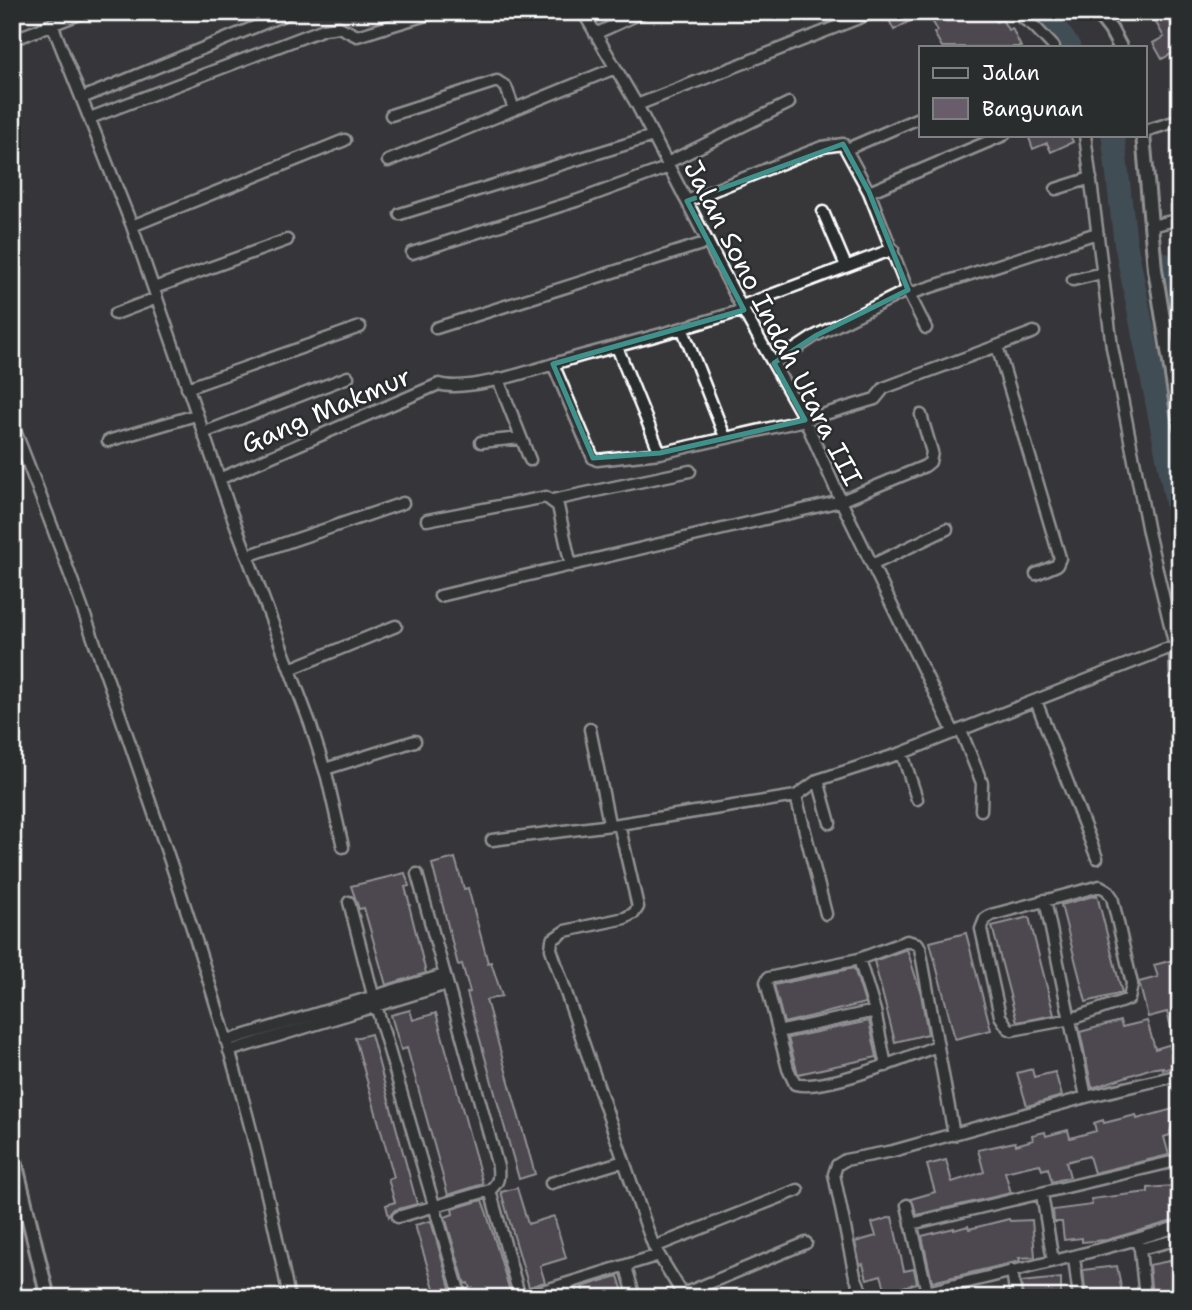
<svg xmlns="http://www.w3.org/2000/svg" width="1192" height="1310" font-family="'Shantell Sans',sans-serif">
<style>
.lines{fill:none;stroke-linecap:round;stroke-linejoin:round}
.river{stroke:#4f6774;stroke-width:23}
.building{fill:#695d6c;stroke:#fff;stroke-width:2}
.minor-casing{stroke:#fff;stroke-width:15}
.tertiary-casing{stroke:#fff;stroke-width:18}
.minor{stroke:#2a2d2e;stroke-width:10}
.tertiary{stroke:#2a2d2e;stroke-width:12}
.marked{fill:none;stroke:#3f918b;stroke-width:5;stroke-linejoin:round}
.labels{text-anchor:middle;stroke-width:5;stroke-linejoin:round;paint-order:stroke}
.street-label{font-size:26px;fill:#fff;stroke:#2a2d2e}
</style>
<rect width="100%" height="100%" fill="#37373a"/>
<filter id="ink" filterUnits="userSpaceOnUse"><feTurbulence type="fractalNoise" baseFrequency=".0143" numOctaves="2"/><feDisplacementMap in="SourceGraphic" scale="14" xChannelSelector="R" yChannelSelector="G"/><feConvolveMatrix kernelMatrix="1 2 1 2 8 2 1 2 1" color-interpolation-filters="sRGB"/></filter>
<g filter="url(#ink)">
<g class="lines">
<!-- river -->
<path class="river" d="M1044,12L1069,47
M1113,135L1125,240L1180,520
M1162,263L1167,315L1180,382"/>
</g>
<!-- building -->
<path class="building" d="M902,12H925L894,30L889,20Z
M927,12H976L980,17L991,12L996,22L1002,19L1008,30L1012,28L1021,47H942L934,33L938,31Z
M1150,12H1165L1180,39V66L1173,53L1162,59L1153,43L1164,37Z
M1028,135H1070L1073,142L1051,152L1047,143L1033,149Z
M455,858L464,889L468,888L488,963L491,962L502,996L486,1000L535,1174L519,1179L467,993L470,992L462,964L458,965L432,864Z
M405,873L409,886L405,887L410,905H409L426,973L386,985L364,908L359,909L351,886Z
M1097,895L1122,993L1086,1002L1061,905Z
M1029,917L1054,1015L1017,1022L992,926Z
M966,933L991,1030L955,1039L930,942Z
M907,949L921,994L928,1034L895,1042L874,961Z
M1177,959L1180,969V1065L1163,1070V1067L1149,1069L1092,1088L1080,1032L1120,1021L1122,1027L1147,1021L1155,1049L1175,1043L1167,1012L1148,1017L1139,982L1158,977L1154,965Z
M854,968L865,1003L784,1023L774,985Z
M410,1010L413,1020L436,1013L483,1184L448,1195L407,1048L401,1050L391,1015Z
M869,1021L877,1057L798,1074L788,1038Z
M371,1034L417,1204L395,1210L389,1217L386,1205L395,1202L388,1179L394,1177L355,1038Z
M1032,1069L1034,1077L1055,1072L1062,1096L1027,1106L1017,1073Z
M1180,1107V1124L1172,1125L1170,1135L1164,1137L1169,1155L1094,1173L1089,1156L1066,1162L1070,1177L1052,1182L1048,1168L1042,1170L1040,1164L1026,1167L1005,1172L1011,1193L917,1215L911,1199L935,1192L927,1165L946,1160L952,1182L984,1172L978,1150L1015,1142L1016,1145L1033,1140L1032,1135L1045,1132L1046,1136L1068,1130L1070,1138L1096,1131L1094,1123L1103,1120L1104,1123L1136,1115L1137,1119Z
M1172,1186L1174,1203L1178,1202L1180,1219L1107,1240L1082,1242V1238L1064,1240L1062,1222H1054L1053,1210L1092,1205L1091,1199L1148,1192V1188Z
M517,1188L528,1224L554,1216L566,1258L540,1266L545,1282L529,1287L501,1192Z
M482,1200L487,1214L512,1298H473L468,1283L465,1284L445,1217L453,1214L452,1209Z
M892,1217L904,1271L914,1269L917,1283L886,1292L881,1275L867,1279L863,1264L860,1265L855,1242L876,1236L872,1223Z
M1009,1219L1010,1221L1032,1220L1035,1257L1019,1258L1020,1261L932,1282L922,1236L954,1228V1230L968,1226L969,1229Z
M431,1221L453,1298H437L418,1235L415,1225Z
M1180,1259V1298H1152L1149,1265Z
M1117,1266L1123,1298H1086L1083,1270Z
M618,1276L625,1298H586L582,1287Z
M1061,1278V1298H1023L1021,1282Z"/>
<g class="lines">
<!-- minor casing -->
<g class="minor-casing">
<path id="minor" d="M583,12L637,105L743,310L805,420L841,501L954,733
M1014,12L1035,27L1054,47
M52,24L132,226L229,507L310,723L327,777L343,847
M595,34L643,12
M12,40L85,12
M82,98L291,12
M637,105L874,12
M391,115L497,81L506,87L514,109
M90,118L324,29L339,27L357,36L436,12
M1145,131L1180,120
M1085,135L1112,347L1148,532L1175,646L1180,783
M847,149L921,117
M388,161L615,68
M667,163L789,103
M1056,189L1091,178
M869,192L1004,135
M687,201L822,147L843,144L869,192L909,294L926,328
M823,212L846,266
M400,214L653,136
M132,226L345,140
M1151,226L1180,219
M412,253L576,201L669,167
M1073,280L1102,273
M154,288L287,240
M909,294L1097,233
M742,306L893,249
M115,314L157,298
M436,328L708,242
M683,330L725,437
M997,346L1034,332
M617,347L660,453
M774,363L815,336L908,290
M553,364L593,458L597,460L660,453L805,420L875,399L884,388L997,346L1060,558L1057,565L1036,574
M498,379L530,460
M187,388L360,327
M12,423C62,548 107,675 150,802C206,964 257,1129 289,1298
M203,433L348,377
M108,441L196,415
M481,442L521,438
M12,452L22,448
M219,479L439,384C470,394 550,364 584,355C637,341 690,327 743,310
M553,500L690,471
M427,520L546,497L558,506L571,566
M247,556L403,503
M872,565L947,529
M440,596L841,501L925,466L930,462L932,452L921,415
M290,669L396,626
M1036,701L1097,858
M590,729L609,823
M961,731L982,783L981,810
M902,753L917,799
M325,769L415,741
M818,780L830,823
M796,796L826,914
M619,824L638,907L634,913L625,918L565,931L552,940L551,949L647,1228L654,1247L685,1298
M492,840L619,824L796,796L818,780L902,753L1166,649L1180,646
M1100,886L1107,890L1112,897L1132,984L1129,999L1071,1019L1012,1030L1008,1028L1000,1016L981,929L985,919L991,915Z
M1045,900L1086,1097
M349,902L373,995L461,1298
M859,959L875,1011L886,1066
M778,1032L875,1011
M226,1041L444,975
M937,1046C908,1057 823,1092 795,1084L788,1069L766,982L768,978L859,959L907,941L918,944L920,948L954,1135
M229,1051L447,984
M1177,1131L1180,1143
M551,1183L624,1161
M490,1190L520,1298
M1042,1194L1053,1261
M907,1205L927,1292
M398,1217L490,1190C499,1182 499,1178 498,1167L417,874
M911,1224L1180,1160
M1136,1240L1140,1249L1145,1298
M654,1247L798,1190
M1140,1249L1180,1239
M1074,1257L1079,1298
M626,1267L635,1298
M1012,1270L1016,1298
M568,1284L572,1298
M952,1286L953,1298
M683,1294L806,1243
M520,1298L659,1255
M864,1298L855,1276L837,1189L834,1174L837,1165L845,1160L893,1151L1086,1097L1180,1075
M904,1298C996,1274 1089,1255 1180,1226"/>
</g>
<!-- tertiary casing -->
<g class="tertiary-casing">
<path id="tertiary" d="M1097,12L1111,30L1120,47
M1143,135L1155,269L1180,425
M12,1149L48,1298"/>
</g>
<!-- minor -->
<use href="#minor" class="minor"/>
<!-- tertiary -->
<use href="#tertiary" class="tertiary"/>
</g>
</g>
<!-- marked area -->
<path d="M0 0H1192V1310H0ZM843,144L869,192L908,290L815,336L774,363L805,420L660,453L593,458L553,364L744,310L687,201Z" fill="#37373a" fill-opacity=".55" fill-rule="evenodd"/>
<path class="marked" d="M843,144L869,192L908,290L815,336L774,363L805,420L660,453L593,458L553,364L744,310L687,201Z"/>
<g class="labels">
<!-- street labels -->
<g class="street-label">
<text transform="translate(773 323) rotate(63)" y="9">Jalan Sono Indah Utara III</text>
<text transform="translate(326 410) rotate(-23)" y="9">Gang Makmur</text>
</g>
</g>
<!-- margin -->
<rect width="1192" height="1310" fill="none" stroke="#2a2d2e" stroke-width="42"/>
<rect x="21" y="21" width="1150" height="1268" fill="none" stroke="#fff" stroke-width="2.5" filter="url(#ink)"/>
<!-- legend -->
<rect x="919" y="46" width="228" height="91" fill="#2a2d2e" stroke="#7f8182" stroke-width="2"/>
<rect x="933" y="68" width="35" height="10" fill="#2a2d2e" stroke="#7f8182" stroke-width="2"/>
<text x="982" y="80" font-size="21" fill="#ffffff">Jalan</text>
<rect x="933" y="98" width="35" height="21" fill="#695d6c" stroke="#7f8182" stroke-width="2"/>
<text x="982" y="116" font-size="21" fill="#ffffff">Bangunan</text>
</svg>
